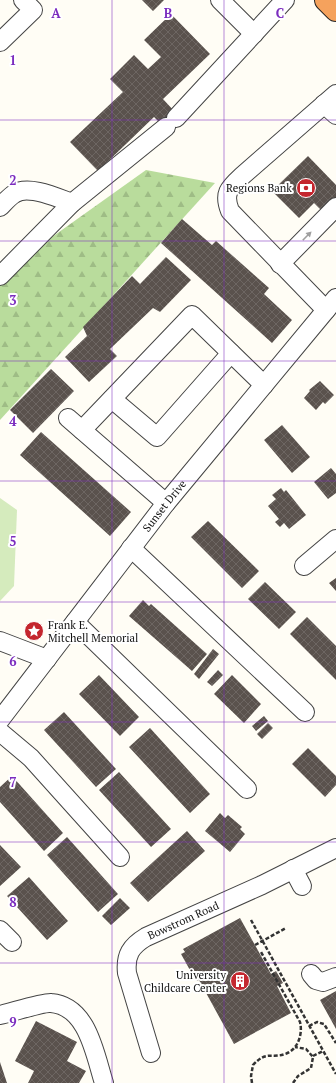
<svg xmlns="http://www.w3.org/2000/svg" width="336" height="1083" font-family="'PT Serif',serif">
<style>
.forest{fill:url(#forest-firs)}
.park{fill:#d5ebbd}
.building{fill:url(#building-cross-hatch)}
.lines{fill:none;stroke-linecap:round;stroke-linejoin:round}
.minor-casing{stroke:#444;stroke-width:20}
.highway-casing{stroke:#222;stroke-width:24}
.path{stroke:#333;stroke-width:2.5;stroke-dasharray:4 2;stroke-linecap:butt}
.minor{stroke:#fff;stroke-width:18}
.highway{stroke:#f5a25d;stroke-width:22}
.oneway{fill:#a0a0a0}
.grid{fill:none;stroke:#7b2cbf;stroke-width:1;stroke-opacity:0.55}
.labels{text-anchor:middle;stroke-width:4;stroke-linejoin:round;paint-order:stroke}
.poi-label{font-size:11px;fill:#111;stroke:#fff;text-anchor:end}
.street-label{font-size:11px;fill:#111;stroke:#fff}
.grid-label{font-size:13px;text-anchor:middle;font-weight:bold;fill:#7b2cbf;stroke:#fff;stroke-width:4;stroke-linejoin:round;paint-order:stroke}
</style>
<defs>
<pattern id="forest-firs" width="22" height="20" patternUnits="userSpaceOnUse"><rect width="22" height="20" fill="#b9dc9c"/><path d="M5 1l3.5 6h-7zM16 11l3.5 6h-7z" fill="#9ebc85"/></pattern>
<pattern id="building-cross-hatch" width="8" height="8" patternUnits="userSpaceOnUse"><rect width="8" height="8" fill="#5a524d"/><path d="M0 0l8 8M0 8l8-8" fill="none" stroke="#6d6662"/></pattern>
</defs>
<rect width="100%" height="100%" fill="#fffdf5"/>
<!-- forest -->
<path class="forest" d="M146,170L215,183L0,420V284L38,247Z"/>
<!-- park -->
<path class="park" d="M0,498L17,510L14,586L0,601Z"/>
<!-- building -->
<path class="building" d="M142,0H164L153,11Z
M171,14L210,54L163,99L175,112L162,125L154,117L98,171L70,142L123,92L110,79L134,55L148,69L161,57L144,40Z
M308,156L336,185V218L332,221L314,203L299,218L272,191Z
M182,219L212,245L216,241L269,288L264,294L292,320L272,343L161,243Z
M166,257L191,280L160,312L153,308L110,349L117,356L89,382L65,357L87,336L83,327L132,276L140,284Z
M51,369L74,391L33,433L10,410Z
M320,381L334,395L325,404L323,402L316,410L304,398L310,391L309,390Z
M282,425L310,457L292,473L264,440Z
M41,432L131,512L110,536L20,455Z
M331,468L336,474V493L328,499L314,482Z
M281,488L284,492L286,490L306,515L289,529L284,523L280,527L275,522L279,519L268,506L276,499L272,495Z
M208,521L259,571L242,588L191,537Z
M336,578V591L329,583Z
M265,582L296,612L279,629L248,599Z
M143,600L149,606L151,604L207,654L192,671L129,616Z
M307,617L336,646V680L290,634Z
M213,649L219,654L199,679L194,674Z
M218,670L223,675L212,686L207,682Z
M99,675L139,717L120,736L79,694Z
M232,675L261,704L244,723L214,694Z
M64,712L116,769L96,787L44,730Z
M264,716L268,721L256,731L252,726Z
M268,723L273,728L262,739L257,734Z
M150,728L210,794L190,813L129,747Z
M308,748L336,776V785L325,797L292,764Z
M119,772L171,829L151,847L99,790Z
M12,776L63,833L44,851L0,802V787Z
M220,813L225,818L228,815L242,827L240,829L245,834L230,852L205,831Z
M187,831L205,851L148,902L130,883Z
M67,837L118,894L98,912L47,855Z
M0,845L21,867L0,886Z
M29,877L68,921L47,940L7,896Z
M120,898L130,908L111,925L102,916Z
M240,918L271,974L276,971L283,983L277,986L291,1013L234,1044L199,980L196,981L181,954L185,952L183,949Z
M336,991V1029L320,1000Z
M36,1021L77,1042L67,1061L86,1071L79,1083H28L34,1071L15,1061Z
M0,1062L7,1083H0Z"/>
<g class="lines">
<!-- minor casing -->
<g class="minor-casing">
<g id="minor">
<path d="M220,0L254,34"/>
<path d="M0,42L33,10L23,0"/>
<path d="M324,104L336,115"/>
<path d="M176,118L285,0"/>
<path d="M0,207C4,203 9,197 14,194C28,184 58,198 72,203"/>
<path d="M280,264L336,207"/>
<path d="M0,276L72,203L166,127"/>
<path d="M326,310L230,211C223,193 229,188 242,176L336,94"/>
<path d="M112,399L157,437L231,353"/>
<path d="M68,418L166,503"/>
<path d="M82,430L192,315L264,385"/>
<path d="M131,548L305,712"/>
<path d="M304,566L336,539"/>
<path d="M75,622L247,789"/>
<path d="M0,641L47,659"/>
<path id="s1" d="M0,720L166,503L336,298"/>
<path d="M0,732L31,758L120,857"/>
<path d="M293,869L302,886"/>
<path d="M0,930L12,942"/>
<path d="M311,974L316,980L323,982L336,977"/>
<path d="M0,1015C10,1013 43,1002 51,1003C88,1006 95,1055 104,1083"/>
<path id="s2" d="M151,1053L127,973C125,955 131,946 146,937L262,885L336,848"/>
</g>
</g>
<!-- highway casing -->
<g class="highway-casing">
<path id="highway" d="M326,0L336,10"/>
</g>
<!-- path -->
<path class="path" d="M251,920L336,1074
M255,945L286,928
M309,1026L317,1022L324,1024L336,1043
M313,1056L323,1051
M252,1083L251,1076L253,1065C267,1050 271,1059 285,1054C298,1050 303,1034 300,1022L261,952
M293,1083L298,1076L311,1068L313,1057L306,1049L295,1047"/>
<!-- minor -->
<use href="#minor" class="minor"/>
<!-- highway -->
<use href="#highway" class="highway"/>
</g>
<!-- one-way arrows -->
<defs><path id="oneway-solid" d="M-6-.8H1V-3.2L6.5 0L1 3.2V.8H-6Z"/></defs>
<use class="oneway" href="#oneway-solid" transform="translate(307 236) rotate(-45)"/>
<!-- grid -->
<path class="grid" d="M112,0V1083M224,0V1083M0,120H336M0,241H336M0,361H336M0,481H336M0,602H336M0,722H336M0,842H336M0,963H336"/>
<!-- icons -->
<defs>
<g id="bank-disc" transform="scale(1)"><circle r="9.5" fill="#c4262e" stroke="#fff"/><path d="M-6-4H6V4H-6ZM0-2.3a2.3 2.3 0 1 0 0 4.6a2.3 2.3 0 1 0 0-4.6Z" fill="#fff"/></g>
<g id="sight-disc" transform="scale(1)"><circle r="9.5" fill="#c4262e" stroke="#fff"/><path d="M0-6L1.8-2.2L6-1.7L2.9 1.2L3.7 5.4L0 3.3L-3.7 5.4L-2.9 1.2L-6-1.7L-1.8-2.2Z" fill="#fff"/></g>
<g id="building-disc" transform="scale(1)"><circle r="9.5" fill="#c4262e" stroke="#fff"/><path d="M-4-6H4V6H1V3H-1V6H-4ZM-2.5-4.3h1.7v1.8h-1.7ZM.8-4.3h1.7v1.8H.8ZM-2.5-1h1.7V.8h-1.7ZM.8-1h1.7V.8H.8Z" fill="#fff"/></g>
</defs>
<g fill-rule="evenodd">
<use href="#bank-disc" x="306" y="188"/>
<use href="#sight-disc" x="34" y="631"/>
<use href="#building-disc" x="240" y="981"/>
</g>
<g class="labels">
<!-- poi labels -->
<g class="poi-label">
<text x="292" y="192">Regions Bank</text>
<text x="48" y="629" text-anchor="start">Frank E.<tspan x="48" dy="13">Mitchell Memorial</tspan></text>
<text x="226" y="979">University<tspan x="226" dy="13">Childcare Center</tspan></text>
</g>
<!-- street labels -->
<g class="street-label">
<text dy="4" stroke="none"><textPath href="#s1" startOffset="270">Sunset Drive</textPath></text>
<text dy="4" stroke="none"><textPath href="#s2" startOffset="168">Bowstrom Road</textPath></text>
</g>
</g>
<g class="grid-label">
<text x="56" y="18">A</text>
<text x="168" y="18">B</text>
<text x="280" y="18">C</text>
<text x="13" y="65">1</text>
<text x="13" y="185">2</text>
<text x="13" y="305">3</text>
<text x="13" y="426">4</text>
<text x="13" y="546">5</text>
<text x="13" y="666">6</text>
<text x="13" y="787">7</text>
<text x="13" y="907">8</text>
<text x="13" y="1027">9</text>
</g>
</svg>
